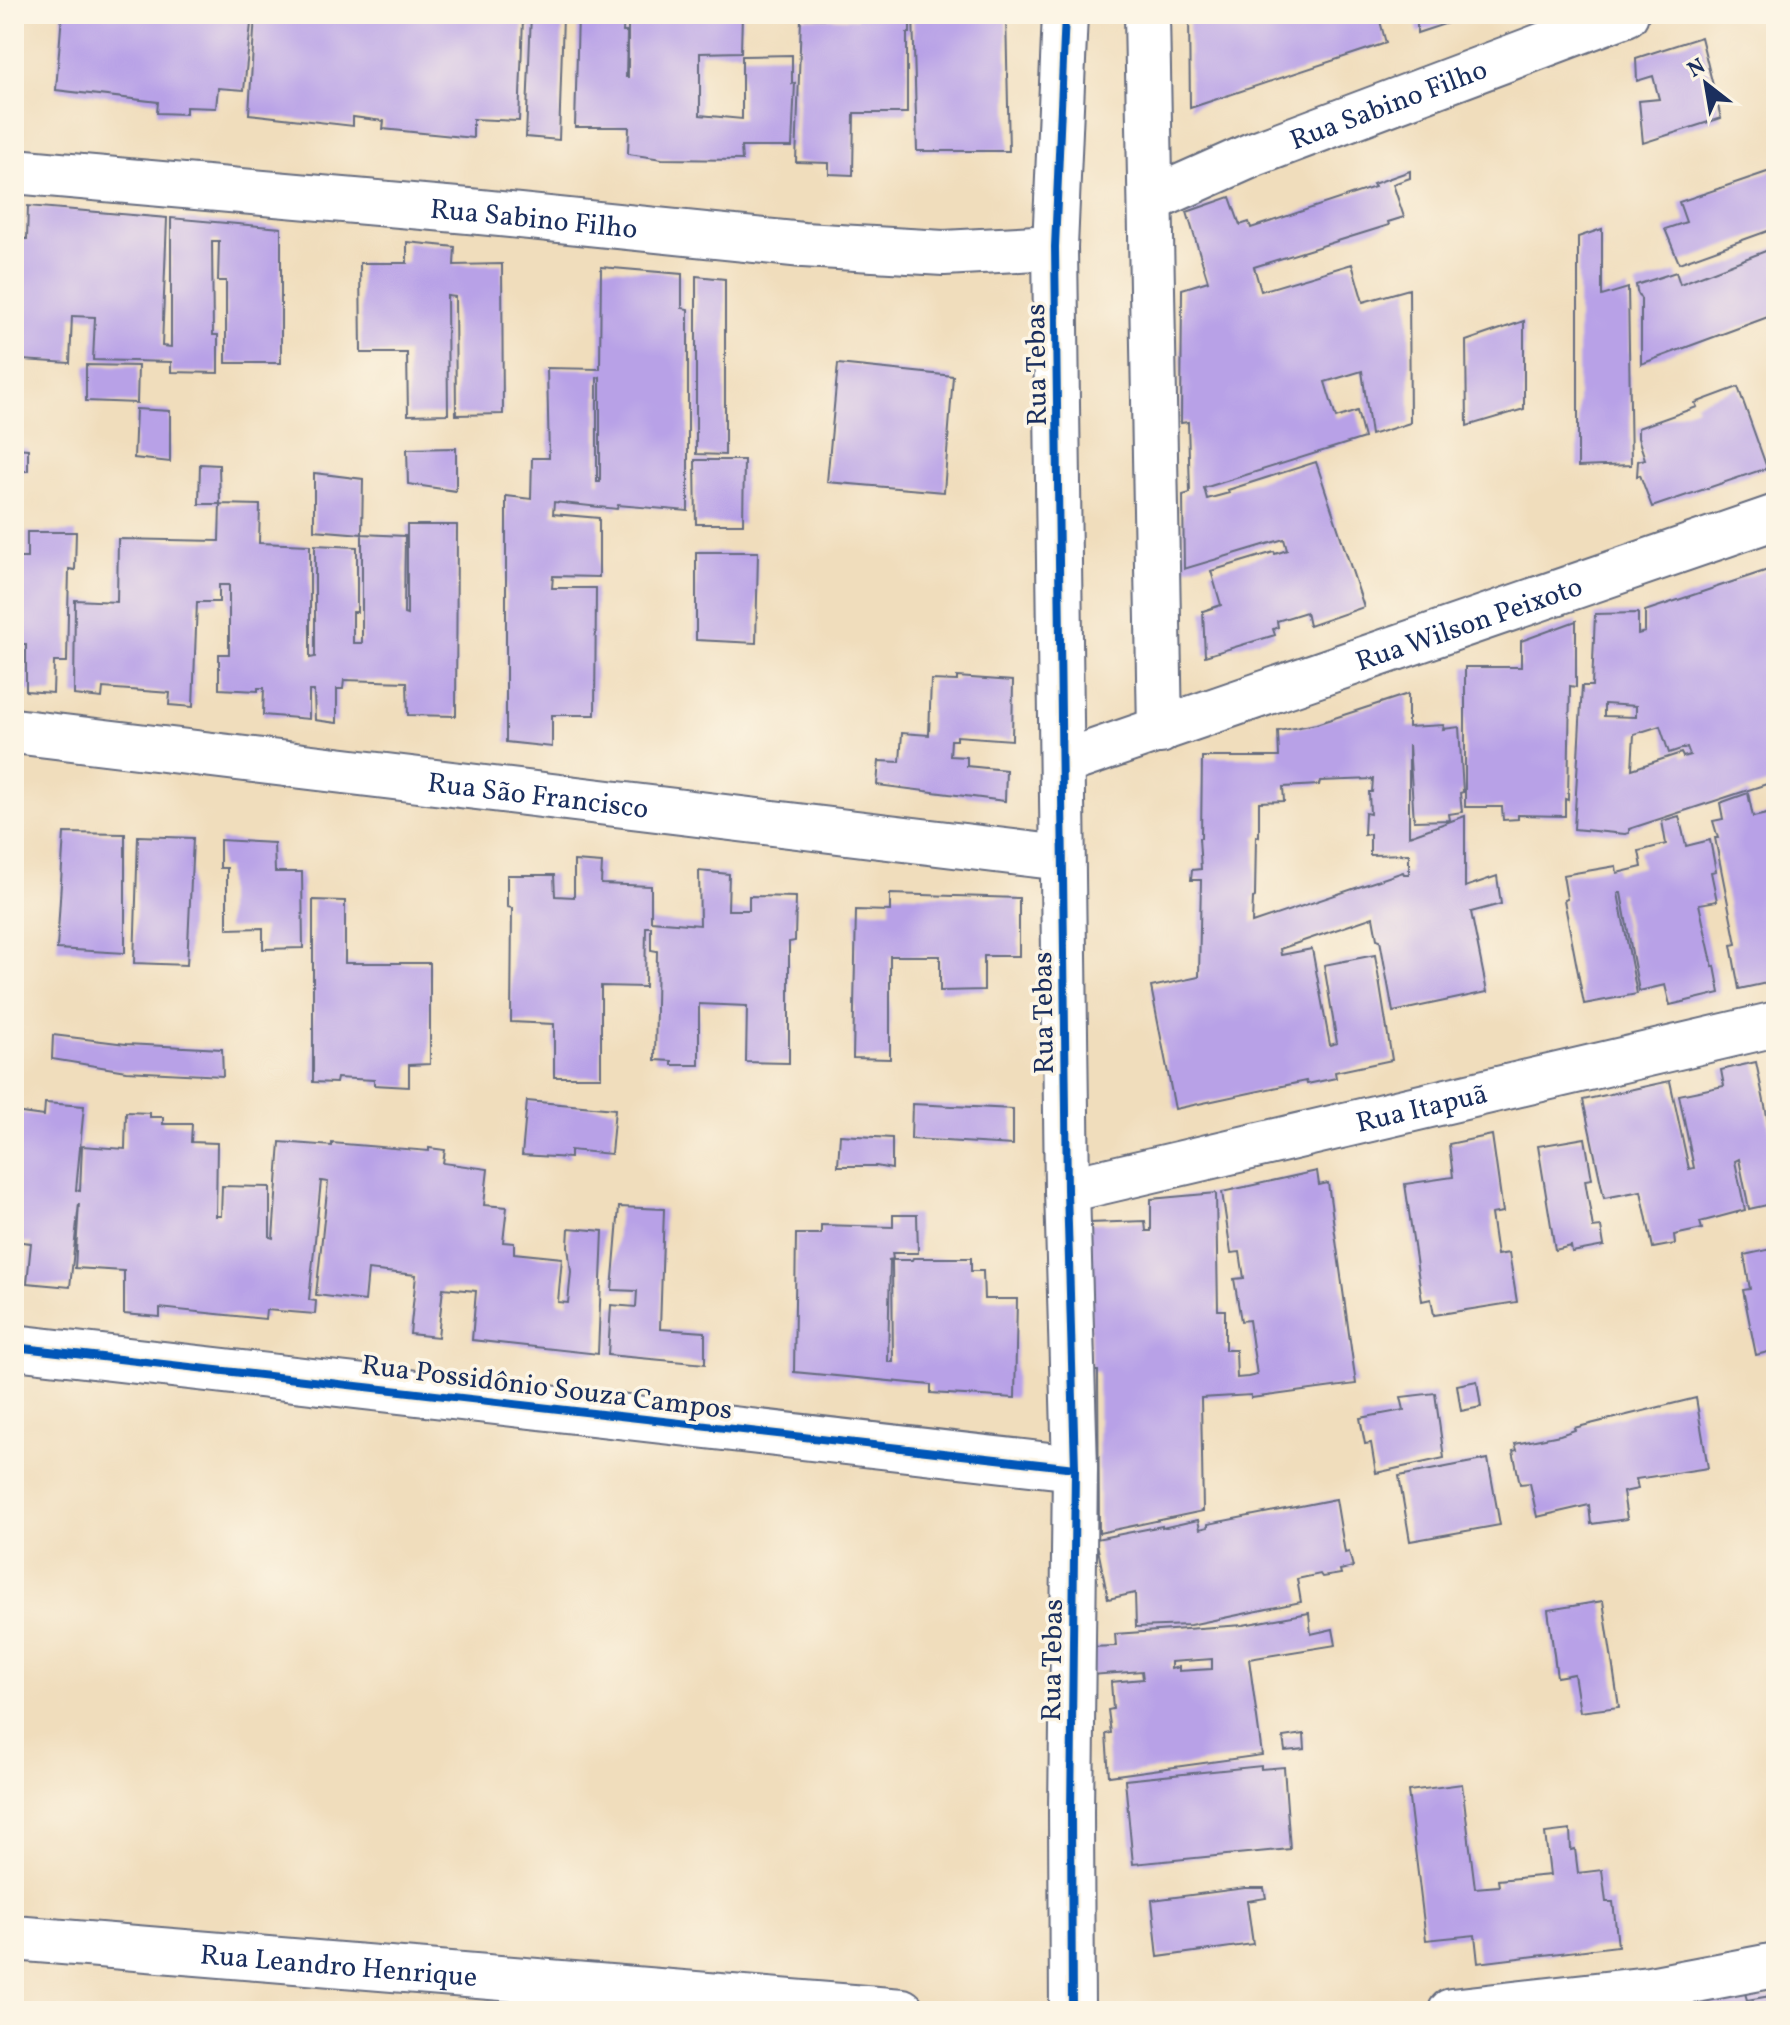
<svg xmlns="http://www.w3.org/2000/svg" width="1790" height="2025" font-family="Vollkorn,serif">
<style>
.building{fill:#b8a1e7;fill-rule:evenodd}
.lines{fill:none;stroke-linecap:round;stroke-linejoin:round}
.street-casing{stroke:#666c7f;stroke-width:48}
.street{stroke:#fff;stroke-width:44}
.cycleway-casing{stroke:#fcf5e5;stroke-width:13}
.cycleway{stroke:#0057b8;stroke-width:8}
.labels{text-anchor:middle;stroke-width:7;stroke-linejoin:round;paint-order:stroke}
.street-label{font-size:28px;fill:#1b2f5e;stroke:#fcf5e5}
</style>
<rect width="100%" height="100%" fill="#fcf5e5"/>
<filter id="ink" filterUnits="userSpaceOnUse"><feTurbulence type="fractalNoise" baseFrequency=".0125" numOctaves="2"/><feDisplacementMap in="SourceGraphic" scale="16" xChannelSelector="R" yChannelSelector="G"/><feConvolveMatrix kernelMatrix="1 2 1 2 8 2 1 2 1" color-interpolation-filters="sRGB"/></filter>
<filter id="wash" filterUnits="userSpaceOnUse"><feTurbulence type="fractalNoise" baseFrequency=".006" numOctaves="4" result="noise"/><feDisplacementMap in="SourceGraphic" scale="32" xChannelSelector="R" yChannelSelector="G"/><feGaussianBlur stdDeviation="1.8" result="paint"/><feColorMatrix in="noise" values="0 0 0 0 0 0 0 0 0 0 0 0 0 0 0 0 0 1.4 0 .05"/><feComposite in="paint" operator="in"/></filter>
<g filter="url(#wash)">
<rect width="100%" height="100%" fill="#f0ddbc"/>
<g id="blocks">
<!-- building -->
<path class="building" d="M62,14H252L244,90L218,88L216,108L186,107V114L157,113L158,102L56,90Z
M255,14H513L512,19H523L519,121L473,119V138L383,129L384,121L353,117V126L249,114Z
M531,14L563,16L559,140L526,137Z
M578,14H624L623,32H627L626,77H628V14H742L741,52L700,53V115L742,119V56L792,55V84L795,83L792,147H741L742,160L662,159L628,154L629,127H575Z
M857,14H910V33H907V113H854L853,175L829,174V163L796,162L801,18L857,19Z
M913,14H1006L1009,151H917Z
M1189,14H1330V15L1378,14L1386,43L1190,108Z
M1417,14H1451L1454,21L1417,33Z
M1701,37L1721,118L1643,143L1639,101L1659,99L1653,76L1637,81L1636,58Z
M1776,169V228L1679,263L1665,229L1686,222L1679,202Z
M1410,171V178L1393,184L1404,217L1388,222L1389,225L1254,267L1261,291L1352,264L1363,302L1409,289L1410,423L1371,435L1362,371L1325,382L1336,418L1357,411L1364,438L1204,488L1207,499L1229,493L1228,490L1316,462L1364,607L1309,626L1306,612L1277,621L1278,627L1273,629L1275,635L1205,656L1203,611L1221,605L1211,571L1274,552L1275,554L1287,550L1284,539L1184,569L1183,495L1190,493L1188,422L1181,423L1182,289L1208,281L1187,212L1230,197L1240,225L1249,222L1251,228L1375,187L1373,184Z
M14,205H20L19,238L27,239L28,206L167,218L162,346L171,347V218L281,228V363H226V281H218L219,241H212L213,335H218V373L171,372V362L93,360L95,317L72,316L70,363L22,360L21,392H14Z
M1602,229V296L1628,288L1631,465L1578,467V237Z
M407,242L455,247L454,265L502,264L503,414L456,415L455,297L447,296L448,414L408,415L407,353H361L360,263H407Z
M1776,247V314L1641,364V299L1637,292L1636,285L1676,272L1680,284Z
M601,267L682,274V308L688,309V511L618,505L617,509L554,502L553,514L599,518V577L553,576L552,588H596L595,715H552V747L506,742V496L531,499L532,458H549L547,368L600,369ZM600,377V482H597V378Z
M696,276L725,279V455L696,454Z
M1524,321V409L1467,426L1466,341Z
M838,364L953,376L944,492L827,482Z
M86,365L138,366L137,403L86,401Z
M1738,387L1767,468L1652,507L1640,475L1637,476L1638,461L1645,459L1638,438V428L1697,407L1695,403Z
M136,409L170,411V462L134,458Z
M14,448L28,449V471H14Z
M456,448V491L408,484L407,449Z
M695,460H744L743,524H696Z
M200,464L219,465L220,504L260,505L259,543L310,545V658L315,657V545L357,547V612H353V643H362V534L314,530V473L363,479L362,534L405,536L404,614L407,615V525H457L456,716L408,715L407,682L344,680L343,689H337V723L315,720L314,691H309V719L263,715L264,688H258V691L219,689V654H229V585H219V602H197L193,707L169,705L170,693L103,688L102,698L74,695L75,600L117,602L118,539L219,541L220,504H199Z
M27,532H76L75,570L69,569L67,662H54L53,693L26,691V644H14V558H27Z
M696,552H758L756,643L696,640Z
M1768,570V592L1776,589V781L1629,829V833L1625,834L1574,829L1582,686H1592L1595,614L1638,613V634L1645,632V611ZM1604,704L1636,706V717L1604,716ZM1660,726L1669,753L1687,747L1690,755L1683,757L1681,753L1632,769L1634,734Z
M1576,621V687L1570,686L1568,800L1565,799V816L1518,815V819L1503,820L1502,807H1465V667H1521V641Z
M957,677L1013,681L1012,740L957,736V740H951L950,756L967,757V766L1006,770L1005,801L877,785L879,761L900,762L902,733L929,735L931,680L957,681Z
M1408,694V727L1444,725L1443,729L1459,727L1463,792L1460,793L1462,812L1449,814L1450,820L1414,821L1409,745V836L1465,816V887L1497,876L1501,904L1471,912L1487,992L1393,1012L1380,940L1377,939L1373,917L1280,949L1281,955L1312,949L1330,1045L1337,1043L1324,965L1375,955L1392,1060L1335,1072L1336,1078L1307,1084L1306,1081L1175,1109L1151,987L1199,977L1201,880H1191L1192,870L1201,869L1199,838H1201L1202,757H1279L1278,731L1316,724ZM1373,779L1372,792H1369L1370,814L1365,813L1364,835L1370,834V855L1409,854V874H1404L1403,872L1252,923L1253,898L1255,897L1256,836L1259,837V802L1284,801L1283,787L1319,785L1320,781Z
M1748,793L1753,817L1776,812V981L1739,989L1731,945L1736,944L1715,838H1718L1713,821L1723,819L1720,803Z
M1679,816L1686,846L1710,840L1716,871L1711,872L1717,901L1699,904L1713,967L1715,966L1720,993L1670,1005L1665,985L1639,991L1621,893H1618L1637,994L1584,1004L1564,900L1567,899L1563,875L1616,866L1617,873L1642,867L1639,851L1666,844L1662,821Z
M64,833L125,834V953L57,949Z
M138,836L193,838L187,965L134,963Z
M220,840L274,843L275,872H302L303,948L263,949V928L227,929V868H220Z
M574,861L602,863L601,884L651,886V921L700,925L699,871L729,874L728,910H749V896L796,897L795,941L789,942V1063L746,1062L747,1006L699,1004V1065H672V1061L655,1060L657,951L651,950V927H646L645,987L601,986V1077H554V1024L511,1022L512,908L507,907V875H554L555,896L574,897Z
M890,894L1019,898V956H984V990L940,991V956H890V1059L853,1058L856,910L890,911Z
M313,900L345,901V963H430V1064L409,1065V1087L374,1085V1080L337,1078L336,1083L313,1082Z
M53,1035L126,1044L222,1049L223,1076L126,1071L52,1059Z
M1756,1062L1776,1160V1203L1749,1209L1739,1159L1735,1161L1745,1210L1700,1222L1702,1229L1674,1235L1675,1244L1653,1248L1641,1191L1604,1198L1583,1100L1670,1081L1689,1169L1694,1168L1679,1095L1724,1086L1721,1070Z
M527,1101L615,1109L611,1154L570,1150V1158L522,1155Z
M45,1103L84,1106L76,1190L80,1191L82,1146L125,1149L126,1112L150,1113V1117H163V1124H192L191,1142L217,1143L216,1216H221L222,1186L270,1187V1237L273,1238L280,1142L332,1146V1143L429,1151V1148L445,1150L443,1163L488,1169L484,1205L507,1207L503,1242L514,1243V1253L562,1258L558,1302L568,1303L571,1272L568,1246L569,1228L603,1231L598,1354L472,1340L476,1291L443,1288L438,1337L410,1334L416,1275L368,1270L365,1301L316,1295L328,1182L321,1181L309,1300L316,1301L315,1314L266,1310L265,1319L160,1308V1317L124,1314V1271L75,1268L79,1203L70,1287L27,1283L31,1243L14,1241V1112L44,1116Z
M912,1104L1013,1109V1145L911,1139Z
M840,1135L892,1138V1169L876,1166H838Z
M1492,1135L1503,1212L1491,1214L1497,1255L1509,1253L1517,1302L1434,1315L1431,1299L1422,1301L1405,1184L1453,1177L1449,1144Z
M1585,1138L1592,1179L1585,1180L1593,1228L1601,1227L1604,1246L1572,1252L1571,1246L1555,1250L1538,1146Z
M1317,1171L1319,1185L1328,1183L1356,1384L1251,1398V1395L1201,1398L1203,1511L1099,1533L1098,1371H1091L1089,1223L1145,1221L1146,1231H1151V1199L1216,1193L1218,1310H1225V1350H1236L1237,1378L1248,1377L1257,1375L1249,1320L1241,1321L1234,1279L1244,1278L1240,1252L1231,1253L1222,1192Z
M619,1207L664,1209L660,1329L705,1332V1364L608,1355L611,1305L636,1307L637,1291L612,1290Z
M893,1215H917L918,1253H892L893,1259L888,1260H890L888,1362H893L892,1260H912L913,1258H971V1271H983L984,1299H1017L1015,1398L931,1393V1385L794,1372L796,1234H821V1225L893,1227Z
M1776,1248V1350L1756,1355L1743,1290L1750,1289L1744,1255Z
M1477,1381L1481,1407L1461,1411L1457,1385Z
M1435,1393L1444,1458L1376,1473L1371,1443L1365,1444L1360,1418L1404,1410L1401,1397Z
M1696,1398L1708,1468L1636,1479L1638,1489L1623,1492L1627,1519L1591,1524L1589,1505L1537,1517L1530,1483L1520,1484L1513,1451L1517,1450L1515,1444L1560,1435L1575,1430L1574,1428Z
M1488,1459L1500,1525L1410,1541L1399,1476Z
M1336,1499L1345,1553L1349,1552L1353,1567L1340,1570L1341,1574L1322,1577L1320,1574L1297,1579L1301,1602L1190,1625L1136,1627L1135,1593L1108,1599L1096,1539L1162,1526V1528L1198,1520L1200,1529L1208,1527V1524Z
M1776,1499V1532H1774L1771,1500Z
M1603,1601L1619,1707L1580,1712L1574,1674L1557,1677L1548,1610Z
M1309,1613L1311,1634L1333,1629L1336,1645L1249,1659L1262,1755L1109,1776L1106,1734L1111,1733L1108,1710L1113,1709L1111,1682L1143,1679L1142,1671L1091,1675L1090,1647L1116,1646L1115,1634L1243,1625ZM1212,1659V1669L1179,1671V1667L1171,1669V1662Z
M1304,1734L1305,1749L1285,1751L1283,1737Z
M1261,1766V1769L1284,1767L1290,1849L1133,1864L1125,1780Z
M1462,1784L1475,1888L1499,1886L1498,1880L1550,1875L1545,1833L1570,1830L1571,1850L1575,1849L1578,1873L1602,1870L1606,1902H1613L1618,1946L1478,1963L1475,1935L1426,1940L1408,1791Z
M1245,1888H1264L1266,1898L1247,1901L1253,1944L1158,1957L1152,1900Z
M1745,1993L1747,2000L1776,1995V2011H1663V2006Z"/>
</g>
</g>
<g filter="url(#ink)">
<use href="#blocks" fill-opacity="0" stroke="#666c7f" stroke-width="2"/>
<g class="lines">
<!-- street casing -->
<g class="street-casing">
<g id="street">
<path d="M1065,14L1055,247L1067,1190L1075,1468L1071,1812L1072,2011"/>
<path d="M1147,14L1160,731"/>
<path id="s1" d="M14,171L480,212L803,245L944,253L1055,247"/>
<path id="s2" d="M1151,200L1252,155L1626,14"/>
<path id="s3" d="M14,731L1062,858"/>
<path id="s4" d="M1062,763L1776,517"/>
<path id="s5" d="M1067,1190L1776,1024"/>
<path d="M14,1347L1075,1468"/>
<path id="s6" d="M14,1938L902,2011"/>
<path d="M1451,2011L1649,1989L1776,1965"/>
</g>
</g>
<!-- street -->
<use href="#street" class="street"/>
<!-- cycleway casing -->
<g class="cycleway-casing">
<path id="cycleway" d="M1065,14L1055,247L1067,1190L1075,1468L1071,1812L1072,2011
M14,1347L1075,1468"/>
</g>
<!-- cycleway -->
<use href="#cycleway" class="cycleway"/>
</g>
</g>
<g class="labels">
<!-- street labels -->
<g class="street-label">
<text dy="10" stroke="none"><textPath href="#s2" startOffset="256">Rua Sabino Filho</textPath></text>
<text dy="10" stroke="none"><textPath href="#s1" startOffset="522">Rua Sabino Filho</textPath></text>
<text transform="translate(1035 365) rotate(-91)" y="10">Rua Tebas</text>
<text dy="10" stroke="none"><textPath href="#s4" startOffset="430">Rua Wilson Peixoto</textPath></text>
<text dy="10" stroke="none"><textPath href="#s3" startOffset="528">Rua São Francisco</textPath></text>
<text transform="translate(1042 1013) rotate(-91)" y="10">Rua Tebas</text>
<text dy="10" stroke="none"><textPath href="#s5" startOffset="364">Rua Itapuã</textPath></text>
<text transform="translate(547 1386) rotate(7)" y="10">Rua Possidônio Souza Campos</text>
<text transform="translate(1051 1660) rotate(-89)" y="10">Rua Tebas</text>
<text dy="10" stroke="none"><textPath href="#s6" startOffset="326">Rua Leandro Henrique</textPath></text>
</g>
</g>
<!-- margin -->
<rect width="1790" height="2025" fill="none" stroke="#fcf5e5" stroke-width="48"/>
<!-- north arrow -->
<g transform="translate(1706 84) rotate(329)" stroke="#fcf5e5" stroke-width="6" paint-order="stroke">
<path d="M0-6L14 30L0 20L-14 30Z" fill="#1b2f5e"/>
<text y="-12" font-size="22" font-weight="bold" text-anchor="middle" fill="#1b2f5e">N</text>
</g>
</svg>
